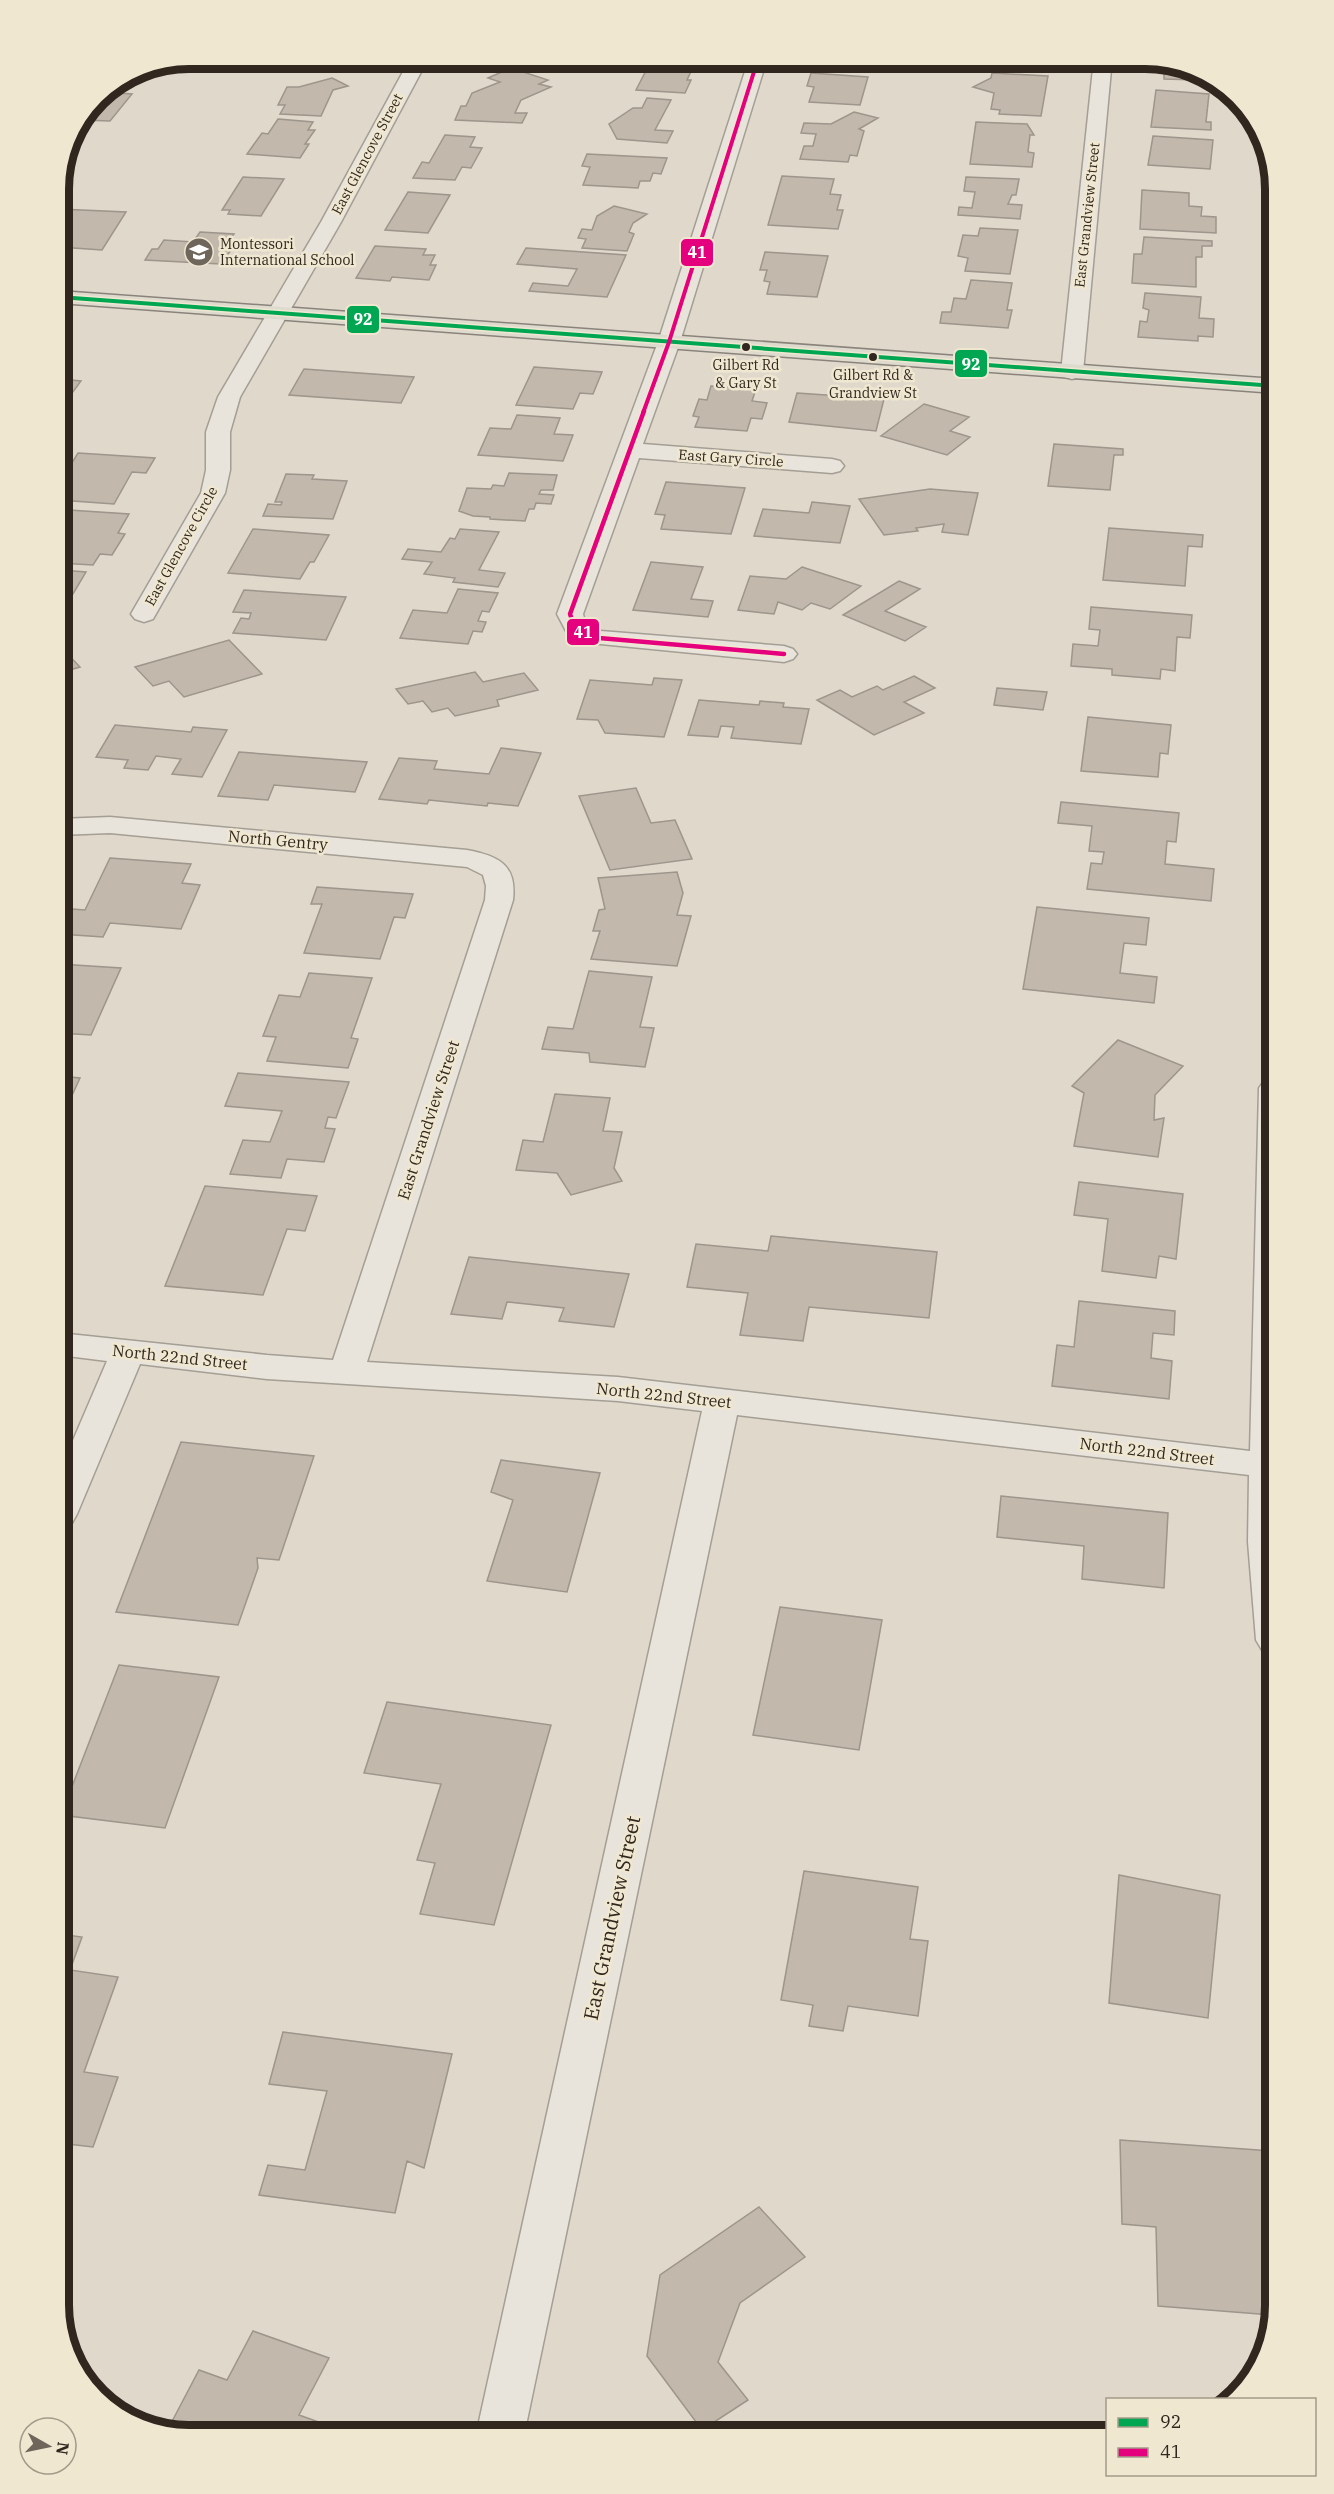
<svg xmlns="http://www.w3.org/2000/svg" width="1334" height="2494" font-family="'IBM Plex Serif',serif">
<style>
.building{fill:#c2b8ac;stroke:#9e958b;stroke-width:1.5}
.lines{fill:none;stroke-linecap:round;stroke-linejoin:round}
.street-casing{stroke:#a49e94;stroke-width:3}
.primary-casing{stroke:#8a837b;stroke-width:3}
.street{fill:#e8e4db;fill-rule:evenodd}
.primary{fill:#dedace;fill-rule:evenodd}
.bus-1-casing{stroke:#f0e7d1;stroke-width:7}
.bus-2-far1-casing{stroke:#f0e7d1;stroke-width:7}
.bus-2-casing{stroke:#f0e7d1;stroke-width:8}
.bus-1{stroke:#00a651;stroke-width:4}
.bus-2-far1{stroke:#e5007d;stroke-width:4}
.bus-2{stroke:#e5007d;stroke-width:4.5}
.bus-dot{fill:#31271e;stroke:#f0e7d1;stroke-width:2}
.labels{text-anchor:middle;stroke-width:5;stroke-linejoin:round;paint-order:stroke}
.far-street-label{font-size:14px;fill:#31271e;stroke:#f0e7d1}
.far-poi-label{font-size:14px;fill:#31271e;stroke:#f0e7d1;text-anchor:start}
.bus-label{font-size:14px;fill:#31271e;stroke:#f0e7d1}
.street-label{font-size:16px;fill:#31271e;stroke:#f0e7d1}
.near-street-label{font-size:20px;fill:#31271e;stroke:#f0e7d1}
.rim{fill:none;stroke:#31271e;stroke-width:8}
.line-badge{stroke:#f0e7d1;stroke-width:2}
.badge-label{font-size:16px;text-anchor:middle;font-weight:bold;fill:#fff}
</style>
<rect width="100%" height="100%" fill="#dfd8cb"/>
<!-- building -->
<path class="building" d="M318,59H367L358,72L320,70L328,60Z
M652,59L689,60L686,66L693,67L687,80H691L685,93L636,90Z
M993,59H1050L1049,62L1043,61L1042,66L991,63Z
M1164,62L1195,74L1196,80L1164,79Z
M511,68L548,80L539,84L551,87L521,100L515,113H527L522,123L455,120L461,106H466L472,93L500,82L488,78Z
M811,73L868,77L860,105L809,102L814,87L807,86Z
M992,73L1048,76L1041,116L999,114L1000,110L991,109L994,93L973,87L991,78Z
M332,78L348,86L333,90L321,116L280,114L285,105H278L287,87H299Z
M1156,90L1209,94L1206,122H1211V130L1151,127Z
M103,92L132,94L110,121L81,120L97,96Z
M647,98L671,100L655,130L673,131L667,143L617,139L609,124L633,108H642Z
M854,112L878,118L859,129L864,131L857,156L850,155L848,162L800,159L804,146H813L816,134L801,133L804,123L831,124Z
M278,119L313,122L308,130H315L305,144H309L300,158L247,154L262,133L268,134Z
M976,122L1027,124L1034,135H1030L1028,152L1034,153L1032,167L970,164Z
M445,135L475,137L470,147L482,148L471,168L462,167L455,180L413,178L422,162L429,163Z
M1153,136L1213,140L1210,169L1148,165Z
M587,154L667,158L661,174L653,173L650,181H640L638,188L583,185L590,167L582,166Z
M782,176L834,179L830,194L841,195L837,210H843L838,229L768,225Z
M243,177L284,179L261,216L228,214L230,210H222Z
M966,177L1019,179L1016,195H1012L1008,204L1022,205L1020,219L958,215L959,207L972,208L975,192L964,191Z
M1142,190L1189,193V206L1202,207L1201,216L1216,217V233L1140,229Z
M408,192L450,195L428,233L385,230Z
M614,206L647,214L633,223L629,232L634,234L627,251L582,248L586,239L578,238L582,229L592,230L597,216Z
M59,209L126,212L102,250L59,247Z
M980,228L1018,230L1010,274L965,271L968,258L958,256L963,235L978,236Z
M200,232L234,234L222,249L231,250L221,264L145,260L152,249H158L164,240L193,242Z
M1144,237L1212,241V246H1202V257H1196V287L1132,283L1134,254H1142Z
M375,246L426,249L423,255H435L430,265H436L429,280L392,277L390,281L356,278Z
M526,248L626,255L607,297L529,291L533,283L568,286L577,269L517,264Z
M765,252L828,256L817,297L767,294L770,282L764,281L767,270H760Z
M971,280L1012,283L1007,310H1012L1008,328L940,323L942,312H951L954,298L966,299Z
M1145,293L1201,297L1199,318L1214,319L1213,337L1198,336V341L1138,337L1140,321L1147,322L1149,310L1143,308Z
M534,367L602,372L593,394L580,393L573,409L516,405Z
M304,369L414,377L401,403L289,395Z
M59,379L81,381L67,400L59,399Z
M711,386L756,389L752,401L767,403L762,419L751,418L747,431L695,427L699,417L693,416L699,399L707,400Z
M797,393L884,399L876,431L789,422Z
M924,404L969,417L950,431L970,437L947,455L881,436Z
M517,415L560,418L554,434L573,435L563,461L478,455L490,428L511,429Z
M1054,444L1123,449V455H1114L1110,490L1048,486Z
M78,453L155,458L146,473L132,472L114,504L59,500V484Z
M509,473L557,475L553,490H541L539,494L554,495L551,504L536,503L534,509H529L525,521L490,519V517L473,516L459,511L467,488L491,489L493,485L504,486Z
M286,474L314,475L312,479L347,481L333,519L263,516L268,504L281,505L282,502H275Z
M666,482L745,488L731,534L661,529L665,515L655,514Z
M930,489L978,493L968,535L942,532L944,524L916,528L918,531L884,535L859,499Z
M812,502L850,506L840,543L754,536L763,509L809,513Z
M69,510L129,514L118,533L125,534L112,555L100,554L93,565L59,563V517L64,518Z
M1109,528L1203,535L1202,547L1188,546L1185,586L1103,580Z
M253,529L329,535L314,562H310L300,579L228,573Z
M460,529L499,532L479,570L505,573L498,587L453,582L455,578L424,574L432,562L402,559L408,549L441,552L450,538L455,539Z
M651,562L703,567L691,599L713,601L708,617L633,610Z
M802,567L861,586L830,609L811,603L802,610L778,602L774,614L738,610L750,576L786,579Z
M59,570L86,572L73,594L63,593L60,599Z
M899,581L920,589L885,611L926,627L905,641L843,615Z
M458,589L498,593L489,612L482,611L478,621L486,622L482,632L473,631L468,644L400,638L413,610L447,613Z
M244,590L346,597L326,640L233,633L241,618L249,619L251,613L233,612Z
M1091,607L1192,615L1190,638L1177,637L1175,671L1161,669L1160,679L1112,675V669L1071,666L1073,644L1098,646L1100,630L1089,629Z
M229,640L262,674L184,697L169,681L153,686L135,667Z
M59,645L80,667L59,673Z
M475,672L483,682L524,673L538,690L497,700L499,706L455,716L448,708L432,712L423,701L408,704L396,689Z
M914,676L935,688L904,702L924,713L874,735L817,700L840,690L852,697L877,686L883,690Z
M654,678L682,680L664,737L605,733L598,720L577,719L590,680L652,685Z
M997,688L1047,692L1043,710L994,705Z
M699,700L759,705L760,701L784,703L783,707L809,709L801,744L731,738L734,727L721,726L718,737L688,735Z
M1088,717L1171,725L1168,754L1160,753L1158,777L1081,771Z
M115,725L191,732L193,727L227,730L202,777L172,774L181,759L156,756L148,770L124,768L128,760L96,757Z
M501,748L541,753L518,806L488,803L487,806L429,800L427,804L379,799L399,758L437,761L434,769L489,774Z
M239,752L367,762L355,792L274,785L268,800L218,796Z
M636,788L651,823L675,820L692,859L610,870L579,796Z
M1061,802L1179,813L1176,842L1167,841L1165,864L1214,869L1211,901L1087,889L1091,863L1102,864L1104,852L1089,851L1092,826L1058,823Z
M110,858L191,864L182,883L200,885L181,929L110,923L103,937L60,934L72,909L85,910Z
M677,872L683,893L677,915L691,916L677,966L591,959L600,931H593L599,910L605,909L598,878Z
M317,887L413,894L405,918L394,917L380,959L304,953L322,904H311Z
M1037,907L1149,918L1146,945L1124,943L1120,973L1157,977L1154,1003L1023,989Z
M59,964L121,968L91,1035L59,1033Z
M589,971L652,977L640,1027L654,1028L645,1067L590,1062L589,1053L542,1049L548,1027L573,1029Z
M309,973L372,978L351,1038L358,1039L348,1068L267,1061L276,1037L263,1036L279,995L300,997Z
M1118,1040L1183,1066L1155,1095L1154,1120L1164,1118L1158,1157L1074,1146L1084,1093L1072,1086Z
M238,1073L349,1082L336,1118L328,1117L325,1128L335,1129L324,1162L287,1159L281,1178L230,1174L243,1140L270,1142L282,1111L225,1106Z
M59,1076L80,1078L59,1124Z
M555,1094L610,1098L603,1131L622,1132L614,1168L622,1181L571,1195L557,1173L516,1170L523,1140L543,1142Z
M1079,1182L1183,1194L1176,1259L1159,1256L1156,1278L1102,1271L1108,1219L1074,1215Z
M205,1186L317,1196L305,1231L287,1229L263,1295L165,1286Z
M771,1236L937,1252L929,1318L809,1307L803,1341L740,1335L748,1293L687,1287L696,1244L768,1251Z
M469,1257L629,1274L614,1327L559,1321L564,1308L507,1302L502,1319L451,1314Z
M1079,1301L1175,1311L1174,1335L1153,1333L1151,1358L1172,1361L1169,1399L1052,1386L1057,1345L1074,1347Z
M181,1442L314,1456L279,1560L257,1558L258,1568L238,1625L116,1612Z
M501,1460L600,1473L567,1592L487,1581L513,1500L491,1492Z
M1001,1496L1168,1513L1164,1588L1082,1579L1084,1546L997,1537Z
M780,1607L882,1620L859,1750L753,1735Z
M119,1665L219,1677L165,1828L61,1815Z
M387,1702L551,1725L494,1925L420,1914L435,1863L417,1860L441,1784L364,1773Z
M804,1871L918,1887L910,1939L928,1941L918,2016L848,2006L843,2031L809,2026L813,2005L781,2000Z
M1119,1875L1220,1895L1208,2018L1109,2003Z
M59,1934L82,1937L70,1970L118,1977L84,2072L118,2077L93,2147L59,2143Z
M283,2032L452,2054L424,2168L407,2161L395,2213L259,2195L268,2165L305,2170L327,2091L269,2084Z
M1120,2140L1273,2151L1275,2184V2306L1273,2315L1158,2306L1156,2227L1122,2224Z
M759,2207L805,2257L740,2303L718,2362L748,2400L702,2430L647,2356L660,2275Z
M253,2331L329,2358L299,2415L355,2435H180L167,2431L199,2370L227,2380Z"/>
<g class="lines">
<!-- street casing -->
<g class="street-casing">
<path id="street" d="M410,59H428L341,222L240,397L230,432V470L225,493L153,619L144,622L135,619L131,614L201,493L206,470V432L218,397L321,222Z
M749,59H767L680,342L643,444L832,459L840,461L844,466L840,471L832,473L639,458L583,614L585,622L601,631L784,646L793,649L797,654L793,659L784,662L590,643L567,633L557,614L658,342Z
M1094,59H1112L1083,372L1080,377L1072,379L1064,377L1061,372Z
M110,817L467,850C498,856 517,864 513,900L367,1362L618,1377L1250,1451L1259,1088L1264,1081L1275,1079V1654L1262,1650L1256,1640L1248,1542L1249,1475L737,1415L524,2435H476L702,1411L618,1401L267,1379L140,1364L77,1514L72,1523L59,1527V1473L107,1361L59,1355V1333L267,1355L333,1360L485,900L486,886L483,875L467,867L110,833L59,835V819Z"/>
</g>
<!-- primary casing -->
<g class="primary-casing">
<path id="primary" d="M59,291L1275,379V393L59,303Z"/>
</g>
<!-- street -->
<use href="#street" class="street"/>
<!-- primary -->
<use href="#primary" class="primary"/>
<!-- bus-1 casing -->
<g class="bus-1-casing">
<path id="bus-1" d="M59,297L1275,386"/>
</g>
<!-- bus-2-far1 casing -->
<g class="bus-2-far1-casing">
<path id="bus-2-far1" d="M643,413L669,342L758,59"/>
</g>
<!-- bus-2 casing -->
<g class="bus-2-casing">
<path id="bus-2" d="M644,411L570,614C574,629 585,634 599,638L784,654"/>
</g>
<!-- bus-1 -->
<use href="#bus-1" class="bus-1"/>
<!-- bus-2-far1 -->
<use href="#bus-2-far1" class="bus-2-far1"/>
<!-- bus-2 -->
<use href="#bus-2" class="bus-2"/>
</g>
<!-- icons -->
<defs>
<g id="school-disc" transform="scale(1.5)"><circle r="9.5" fill="#6e655b" stroke="#f0e7d1"/><path d="M0-5L7-2L0 1L-7-2ZM-4 1L0 2.5L4 1V4Q0 6-4 4Z" fill="#fff"/></g>
</defs>
<g fill-rule="evenodd">
<use href="#school-disc" x="199" y="252"/>
</g>
<!-- markers -->
<g class="bus-dot">
<circle cx="746" cy="347" r="5"/>
<circle cx="873" cy="357" r="5"/>
</g>
<g class="labels">
<!-- far-street labels -->
<g class="far-street-label">
<text transform="translate(367 154) rotate(-62)" y="5">East Glencove Street</text>
<text transform="translate(1087 215) rotate(-84)" y="5">East Grandview Street</text>
<text transform="translate(731 458) rotate(4)" y="5">East Gary Circle</text>
<text transform="translate(181 546) rotate(-61)" y="5">East Glencove Circle</text>
</g>
<!-- far-poi labels -->
<g class="far-poi-label">
<text x="220" y="249">Montessori<tspan x="220" dy="16">International School</tspan></text>
</g>
<!-- bus labels -->
<g class="bus-label">
<text x="746" y="370">Gilbert Rd<tspan x="746" dy="18">&amp; Gary St</tspan></text>
<text x="873" y="380">Gilbert Rd &amp;<tspan x="873" dy="18">Grandview St</tspan></text>
</g>
<!-- street labels -->
<g class="street-label">
<text transform="translate(278 840) rotate(5)" y="6">North Gentry</text>
<text transform="translate(428 1120) rotate(-72)" y="6">East Grandview Street</text>
<text transform="translate(180 1357) rotate(6)" y="6">North 22nd Street</text>
<text transform="translate(664 1395) rotate(6)" y="6">North 22nd Street</text>
<text transform="translate(1147 1451) rotate(7)" y="6">North 22nd Street</text>
</g>
<!-- near-street labels -->
<g class="near-street-label">
<text transform="translate(612 1918) rotate(-78)" y="7">East Grandview Street</text>
</g>
</g>
<!-- crop -->
<path d="M0 0H1334V2494H0ZM189 69H1145A120 120 0 0 1 1265 189V2305A120 120 0 0 1 1145 2425H189A120 120 0 0 1 69 2305V189A120 120 0 0 1 189 69Z" fill="#f0e7d1" fill-rule="evenodd"/>
<path class="rim" d="M189 69H1145A120 120 0 0 1 1265 189V2305A120 120 0 0 1 1145 2425H189A120 120 0 0 1 69 2305V189A120 120 0 0 1 189 69Z"/>
<g class="line-badge">
<rect x="680" y="238" width="34" height="29" rx="6" fill="#e5007d"/>
<rect x="346" y="305" width="34" height="29" rx="6" fill="#00a651"/>
<rect x="954" y="349" width="34" height="29" rx="6" fill="#00a651"/>
<rect x="566" y="618" width="34" height="28" rx="6" fill="#e5007d"/>
</g>
<g class="badge-label">
<text x="697" y="258">41</text>
<text x="363" y="325">92</text>
<text x="971" y="370">92</text>
<text x="583" y="638">41</text>
</g>
<!-- legend -->
<rect x="1106" y="2398" width="210" height="78" fill="#f0e7d1" stroke="#a49a89" stroke-width="1.5"/>
<rect x="1118" y="2418" width="30" height="9" fill="#00a651" stroke="#a49a89" stroke-width="1.5"/>
<text x="1160" y="2428" font-size="18" fill="#31271e">92</text>
<rect x="1118" y="2448" width="30" height="9" fill="#e5007d" stroke="#a49a89" stroke-width="1.5"/>
<text x="1160" y="2458" font-size="18" fill="#31271e">41</text>
<!-- north arrow -->
<g transform="translate(48 2446) rotate(99)"><circle r="28" fill="#f0e7d1" stroke="#a49a89" stroke-width="1.5"/>
<path d="M0-4.5L10 22L0 15L-10 22Z" fill="#6e655b"/>
<text y="-9" font-size="16" font-weight="bold" text-anchor="middle" fill="#31271e">N</text>
</g>
</svg>
